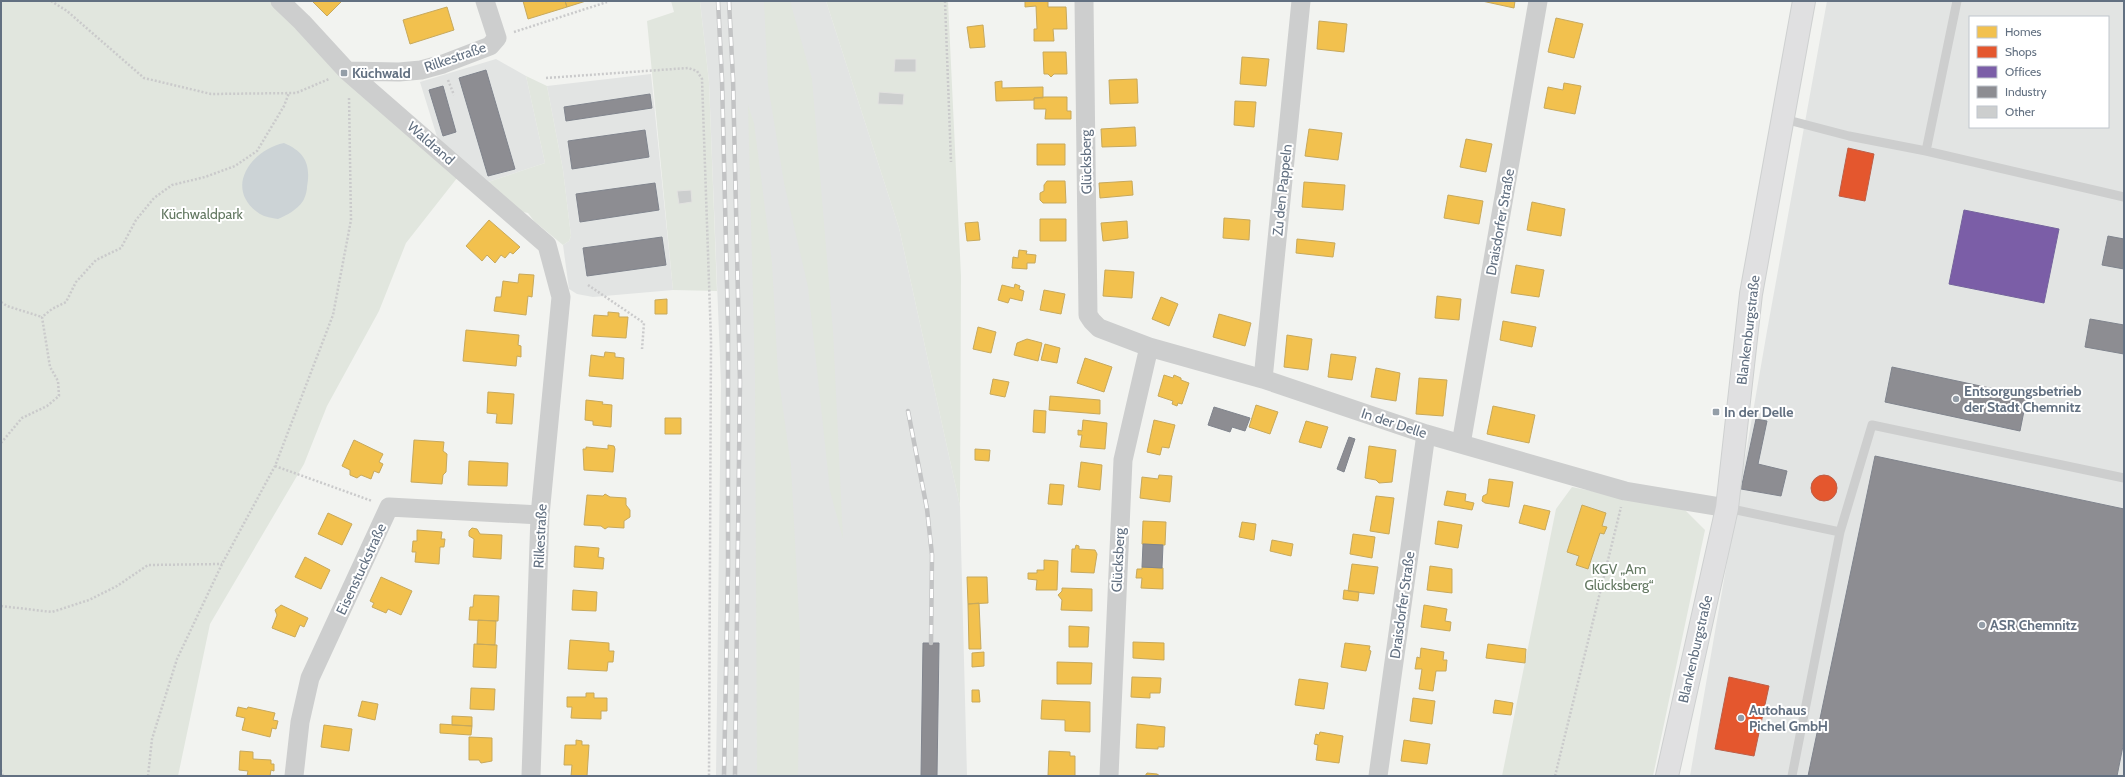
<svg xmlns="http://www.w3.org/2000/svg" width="2125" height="777" font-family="Cabin,sans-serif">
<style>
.built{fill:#e2e4e3;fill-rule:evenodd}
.green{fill:#e1e6de}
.water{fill:#ccd3d6}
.homes{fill:#f2c14e;stroke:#c7a95d}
.shops{fill:#e4572e;stroke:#bd5e47}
.offices{fill:#7b5ea7;stroke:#74639c}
.industry{fill:#8d8d92;stroke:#80848d}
.building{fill:#cccece;stroke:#e2e2e0}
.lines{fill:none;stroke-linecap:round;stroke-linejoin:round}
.secondary-casing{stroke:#ced0d0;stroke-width:24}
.path{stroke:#cacacb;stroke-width:2.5;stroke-dasharray:2 2;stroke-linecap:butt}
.lane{stroke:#cdcece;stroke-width:9}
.street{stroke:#cdcece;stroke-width:19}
.secondary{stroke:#e0e0e1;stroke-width:22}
.rail-casing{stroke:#c2c3c4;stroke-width:4.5}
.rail{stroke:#fff;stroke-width:3;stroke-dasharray:9;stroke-linecap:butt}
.poi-dot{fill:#949ea8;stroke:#fff;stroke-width:1.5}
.labels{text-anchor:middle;stroke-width:4;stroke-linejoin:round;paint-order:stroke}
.street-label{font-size:14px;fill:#627081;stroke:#fff}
.poi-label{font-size:14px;font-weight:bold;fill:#627081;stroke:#fff;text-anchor:start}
.park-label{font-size:14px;fill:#637861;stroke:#fff}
</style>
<rect width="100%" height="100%" fill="#f2f3f0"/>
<!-- built -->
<path class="built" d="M700,1H826L899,228L960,506L967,776H716L721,384L709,82Z
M1827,1H2124V776H1690L1767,331ZM1970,17H2108V127H1970Z
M496,59L526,76L545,163L485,183L438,140L420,82Z
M651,74L673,290L593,297L577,294L569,289L563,245L569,241L571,236L563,170L547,86Z"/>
<!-- green -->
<path class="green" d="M1,1H272L461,173L406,243L379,311L327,406L304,464L210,624L178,776H1Z
M671,1H700L709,82L717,291L673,290L647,21L674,12Z
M764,1H790L812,79L833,331L843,539L830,491L808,287L784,183L768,85Z
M826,1H948L961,276L960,506L899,228Z
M526,76L547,86L563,170L571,236L569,241L563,245L534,221L528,213L518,211L485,183L545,163Z
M748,105L754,123L772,263L778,374L791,466L800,636L798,776H757L755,375Z
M1572,487L1685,510L1705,530L1653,776H1502L1556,509Z"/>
<!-- water -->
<path class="water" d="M284,143C305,152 311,164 307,187C307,191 305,198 303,201C297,210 287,215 278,219C272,218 265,217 260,214C223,190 250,150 284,143Z"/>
<!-- homes -->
<path class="homes" d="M312,1H342L327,16Z
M523,1H565L567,7L528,19Z
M565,1H586L567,7Z
M1025,1H1048V7H1066L1067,29H1053L1054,41H1034V29H1037L1036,6L1025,7Z
M1482,1H1515L1514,8Z
M447,7L454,30L410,44L403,20Z
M1556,18L1583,24L1574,58L1548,52Z
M1319,21L1347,24L1344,52L1317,49Z
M983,25L985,47L970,48L967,27Z
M1043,52H1066L1067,74H1054L1051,77L1048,74H1044Z
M1242,57L1269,59L1266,86L1240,84Z
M1137,79L1138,103L1110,104L1109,80Z
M1002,81V88L1043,87V98H1034V100L996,101L995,82Z
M1564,83L1581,86L1575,114L1544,108L1548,87L1563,90Z
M1045,97H1067V111H1071V119H1045L1046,109H1034V98Z
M1235,101L1256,102L1254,127L1234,125Z
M1135,127L1136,146L1102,147L1101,129Z
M1309,129L1342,133L1338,160L1305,156Z
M1466,139L1492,144L1486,172L1460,167Z
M1037,144H1065V165H1037Z
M1047,181H1065L1066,203H1043L1040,200V193L1044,191V185Z
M1132,181L1133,195L1100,198L1099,183Z
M1304,182L1345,185L1343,210L1302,207Z
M1448,195L1483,201L1479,224L1444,218Z
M1532,202L1565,209L1561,236L1527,230Z
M1224,218L1250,220L1249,240L1223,238Z
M1040,219H1066V241H1040Z
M489,220L520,247L513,254L510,252L505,258L501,255L495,263L487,255L482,261L466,246Z
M1127,221L1128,238L1103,241L1101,223Z
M978,222L980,240L967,241L965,223Z
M1297,239L1335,243L1333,257L1296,253Z
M1019,250L1027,251L1026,254L1036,255L1035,263H1027V269L1012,268L1013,257L1018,258Z
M1516,265L1544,270L1539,297L1511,293Z
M1105,270L1134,272L1132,298L1103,296Z
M519,274L534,275L532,297L528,296L526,315L494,311L496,297H501L503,281L518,283Z
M1015,284L1020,286L1019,289L1024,291L1022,301L1010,298L1008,303L998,300L1002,285L1014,288Z
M1044,290L1065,294L1061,314L1040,310Z
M1437,296L1461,299L1459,320L1435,318Z
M1161,297L1178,304L1169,326L1152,319Z
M667,299V314H655V300Z
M608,312L619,313V317H628L626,338L592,336L594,315L608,316Z
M1219,314L1251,323L1245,346L1213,337Z
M1503,321L1536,327L1532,347L1500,340Z
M978,327L996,332L991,353L973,349Z
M466,330L519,335L518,345L521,346V357L517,356L516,366L463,361Z
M1287,335L1312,339L1308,370L1284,367Z
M1027,339L1042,343L1038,361L1014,355L1017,343Z
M1045,344L1060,348L1057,363L1041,360Z
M605,352L615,353V357L624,358L623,379L589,376L591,355L604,357Z
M1331,354L1356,357L1352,380L1328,377Z
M1085,358L1112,367L1104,392L1077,383Z
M1376,368L1400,373L1396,401L1371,397Z
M1164,375L1173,378L1174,375L1181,378V380L1189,383L1182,404L1178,403L1177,406L1172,404L1173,401L1158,396Z
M1419,378L1447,380L1443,416L1416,414Z
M993,379L1009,382L1005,397L990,394Z
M488,392L514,394L512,424L496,423L497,414L487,413Z
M1050,396L1100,400V414L1049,410Z
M586,400L603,402L602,404L612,405L611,427L593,425V421L585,420Z
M1256,405L1278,412L1270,434L1249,427Z
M1493,406L1535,415L1529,443L1487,434Z
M1034,410L1046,411L1045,433L1033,432Z
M665,418H681V434H665Z
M1083,420L1107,423L1105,449L1080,447L1082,435H1078V430L1082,431Z
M1154,420L1175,425L1169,448L1162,447L1160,455L1147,452Z
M1306,421L1328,427L1321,448L1299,442Z
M354,440L383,454L379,462L383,464L379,473L374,471L371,479L361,475L357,478L350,475V470L342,466Z
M414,440L444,442L443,451L447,454L446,472L443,475L442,484L411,482Z
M608,445L614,446L615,449L613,472L584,470L583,449H586V447L608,449Z
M1369,446L1396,450L1392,482L1379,483L1376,480L1365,478Z
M975,449L990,450L989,461L975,460Z
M469,461L508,463L507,486L468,485Z
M1081,462L1102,465L1100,490L1078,487Z
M1159,475L1172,476L1170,502L1140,498L1142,477L1158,479Z
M1489,479L1513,482L1509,507L1485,503L1482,501L1483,496L1487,494Z
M1050,484L1064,485L1062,505L1048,504Z
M1447,491L1466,494L1465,501L1474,503L1472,510L1444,505Z
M605,494L610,497L626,498V505L630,510V517L624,521V528L608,527L605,529L601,526L584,525L587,495L603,496Z
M1376,496L1394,498L1389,534L1370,531Z
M1524,505L1550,511L1545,530L1519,523Z
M1582,505L1606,513L1602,526L1607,527L1604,534L1600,533L1588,569L1576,565L1579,556L1567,552Z
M328,513L352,524L342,545L318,534Z
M1143,521L1166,522L1165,545L1142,544Z
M1438,521L1462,525L1458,548L1435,544Z
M1242,522L1256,524L1254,540L1239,537Z
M472,528L477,529L480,534L502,535L501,559L473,557L474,539L469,536V531Z
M417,530L442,532L441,539H445L444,547H440L439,564L415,562L416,552H412L413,541H417Z
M1353,534L1375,537L1372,558L1350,554Z
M1272,540L1293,544L1291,556L1270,551Z
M1076,545L1079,546V549L1095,550L1097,554L1094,573L1071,572L1072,549H1075Z
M575,546L599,548L598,557L604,558L603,569L574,567Z
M305,557L330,570L321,589L295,577Z
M1044,560L1058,561L1057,590H1036L1037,580L1028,579V573H1037V570H1044Z
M1352,564L1378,567L1374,594L1348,591Z
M1430,566L1452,569V593L1427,590Z
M1142,567L1163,568V589L1141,588L1142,578H1136L1137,569H1142Z
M381,577L412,591L401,615L388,609L386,613L372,607L374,603L370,601Z
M967,577H987L988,603L968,604Z
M1062,588L1092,589V611L1061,610L1062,600L1058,595L1062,591Z
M573,590L597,592L596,611L572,610Z
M1344,590L1359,592L1358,601L1343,599Z
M474,595L499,596L498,621L469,620L470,607H473Z
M979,603L981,649H969L968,604Z
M281,605L308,618L304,627L300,625L295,637L272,628L277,615L275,610Z
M1424,605L1447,609L1445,621L1451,622L1450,631L1421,627Z
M478,620L496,621L495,645L477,644Z
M1069,626L1089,627L1088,647H1069Z
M570,640L609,643V651H614L613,662H608L607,671L568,669Z
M1133,642L1164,643V660L1133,658Z
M1345,643L1370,646L1369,650L1371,651L1366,671L1341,667Z
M474,644L497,645L496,668L473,667Z
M1488,644L1526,649L1525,663L1486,658Z
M1421,648L1444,652L1443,660H1447L1446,671H1436L1433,691L1419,689L1422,669H1415L1417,657L1420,658Z
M984,652V666L972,667V653Z
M1057,662L1092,663L1091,684H1057Z
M1132,677L1161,678L1160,693H1150V698L1131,697Z
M1299,679L1328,683L1324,709L1295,705Z
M471,688L495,689L494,710L470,709Z
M972,690H979L980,702H972Z
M586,693H594V698H607V711H601V719L571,718L572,707H567V697H586Z
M1413,698L1435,701L1432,724L1410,721Z
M1042,700L1090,702V732L1065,731V720L1041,719Z
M1495,700L1513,703L1511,715L1493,713Z
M362,701L378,704L375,720L358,716Z
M238,707L247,709L248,707L275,713L273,720L278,721L276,729L272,728L270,737L242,730L245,718L236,716Z
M452,716L472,717V726L452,725Z
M440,724L472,726L471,735L440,733Z
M1137,724L1165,727L1164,747H1158V749L1136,748Z
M324,725L352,729L349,751L321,747Z
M1320,732L1343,736L1339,763L1316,760L1318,745L1314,744L1316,734L1319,735Z
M469,737L492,738V761L481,763L479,760H469Z
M576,740L582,741V745H589L587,776H571L572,765H564L565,745H576Z
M1404,740L1430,744L1427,764L1401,761Z
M240,751L253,752V759L271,760V764H274V771L271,770L270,776H247L248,771L239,770Z
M1049,751L1070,752V756H1075V776H1048Z
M1147,773L1157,774L1160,776H1145Z"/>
<!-- shops -->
<path class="shops" d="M1848,148L1874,154L1865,201L1839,196Z
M1811 488a13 13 0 1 1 26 0a13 13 0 1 1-26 0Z
M1729,677L1769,686L1754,756L1715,749Z"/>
<!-- offices -->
<path class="offices" d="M1964,210L2059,229L2044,303L1949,284Z"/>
<!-- industry -->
<path class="industry" d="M486,70L515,169L488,176L459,78Z
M443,86L456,132L443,136L429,90Z
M650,94L652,108L566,121L564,107Z
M645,130L649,157L572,169L568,141Z
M655,183L659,210L580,222L576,194Z
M2108,236L2124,239V269L2102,265Z
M662,237L666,265L587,276L583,248Z
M2090,319L2124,325V354L2085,347Z
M1892,367L2027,396L2020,431L1885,402Z
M1214,407L1250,418L1245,431L1232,427L1230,432L1208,425Z
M1756,419L1767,421L1758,464L1787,471L1781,496L1741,489Z
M1349,437L1355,439L1344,472L1337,469Z
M1875,456L2124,509V741L2117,776H1808Z
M1143,544L1163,545L1162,568L1142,567Z
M923,643H939L937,776H921Z"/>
<!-- building -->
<path class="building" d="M895,59H916V72H894Z
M879,92L904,94L903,105L878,104Z
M691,190L692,202L679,204L677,191Z"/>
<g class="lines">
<!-- secondary casing -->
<g class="secondary-casing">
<path id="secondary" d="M1667,776L1727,508L1751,294L1804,1"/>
</g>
<!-- path -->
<path class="path" d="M51,1L67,11L144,78L211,94L296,93L329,79
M945,1L951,162
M514,32L607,2
M546,78L688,68L697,71L702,79L711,340L709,776
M448,80L454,95
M588,285L644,323L642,349
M1,302L7,306L42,317
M1,443L22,418L47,406L59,396L58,381L50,367L42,317L52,309L66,302L76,282L96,260L121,248L136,220L154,198L172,185L205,177L235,166L257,151L284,106L289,93
M275,466L372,501
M1,606L52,612L89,600L117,586L148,565L222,564
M1,770L3,776
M148,776L152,739L177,659L222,564L275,466L333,315L351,220L349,97
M1555,776L1621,507"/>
<!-- lane -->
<path class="lane" d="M1784,119L1849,136L1926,151L2124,197
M1926,151L1957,1
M1727,508L1840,532L1792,776
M1840,532L1872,425L2124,478"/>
<!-- street -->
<path class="street" d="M280,1L302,22L347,71L547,245L561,297L540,515L531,776
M1084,1L1088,315L1092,321L1099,328L1149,347L1263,379L1426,434L1625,491L1727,508
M347,71L399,72L421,70L443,64L490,46L497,38L485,1
M1263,379L1301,1
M1461,444L1538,1
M294,776L300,722L310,678L389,507L540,515
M1109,776L1123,460L1149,347
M1378,776L1426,434"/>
<!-- secondary -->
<use href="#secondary" class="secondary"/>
<!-- rail casing -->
<g class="rail-casing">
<path id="rail" d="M718,1L722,80L728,325V571L724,776
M729,1L733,79L740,382L735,776
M908,411L927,509L932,555L931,643"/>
</g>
<!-- rail -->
<use href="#rail" class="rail"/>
</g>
<!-- markers -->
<g class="poi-dot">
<rect x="340" y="69" width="8" height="8" rx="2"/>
<circle cx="1956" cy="399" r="4"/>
<rect x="1712" y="408" width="8" height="8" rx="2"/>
<circle cx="1982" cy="625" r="4"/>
<circle cx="1741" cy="718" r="4"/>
</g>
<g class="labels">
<!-- street labels -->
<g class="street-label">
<text transform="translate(455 57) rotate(-19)" y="5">Rilkestraße</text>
<text transform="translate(431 143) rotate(41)" y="5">Waldrand</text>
<text transform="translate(1086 162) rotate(-91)" y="5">Glücksberg</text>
<text transform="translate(1282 190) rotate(-84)" y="5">Zu den Pappeln</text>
<text transform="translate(1500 222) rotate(-80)" y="5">Draisdorfer Straße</text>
<text transform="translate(1748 330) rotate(-83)" y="5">Blankenburgstraße</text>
<text transform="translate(1394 423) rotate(18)" y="5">In der Delle</text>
<text transform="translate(540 536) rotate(-87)" y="5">Rilkestraße</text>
<text transform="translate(1118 560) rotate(-87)" y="5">Glücksberg</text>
<text transform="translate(361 569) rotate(-65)" y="5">Eisenstuckstraße</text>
<text transform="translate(1402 605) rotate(-82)" y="5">Draisdorfer Straße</text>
<text transform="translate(1695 649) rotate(-77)" y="5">Blankenburgstraße</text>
</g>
<!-- poi labels -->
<g class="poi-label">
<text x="352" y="78">Küchwald</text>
<text x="1964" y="396">Entsorgungsbetrieb<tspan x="1964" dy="16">der Stadt Chemnitz</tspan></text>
<text x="1724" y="417">In der Delle</text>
<text x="1990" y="630">ASR Chemnitz</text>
<text x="1749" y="715">Autohaus<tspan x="1749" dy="16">Pichel GmbH</tspan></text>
</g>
<!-- park labels -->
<g class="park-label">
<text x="202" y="219">Küchwaldpark</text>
<text x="1619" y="574">KGV „Am<tspan x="1619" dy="16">Glücksberg“</tspan></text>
</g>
</g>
<!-- border -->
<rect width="2125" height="777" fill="none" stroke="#627081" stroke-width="4"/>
<!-- legend -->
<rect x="1969" y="16" width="140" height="112" fill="#ffffff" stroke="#c0c6cd"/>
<rect x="1977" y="26" width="20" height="12" fill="#f2c14e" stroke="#c0c6cd"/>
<text x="2005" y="36" font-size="12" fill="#627081">Homes</text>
<rect x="1977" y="46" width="20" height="12" fill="#e4572e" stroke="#c0c6cd"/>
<text x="2005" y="56" font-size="12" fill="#627081">Shops</text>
<rect x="1977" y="66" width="20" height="12" fill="#7b5ea7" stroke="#c0c6cd"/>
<text x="2005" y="76" font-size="12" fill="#627081">Offices</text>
<rect x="1977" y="86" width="20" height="12" fill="#8d8d92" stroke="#c0c6cd"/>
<text x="2005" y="96" font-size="12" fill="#627081">Industry</text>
<rect x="1977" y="106" width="20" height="12" fill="#cccece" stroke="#c0c6cd"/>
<text x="2005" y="116" font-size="12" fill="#627081">Other</text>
</svg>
